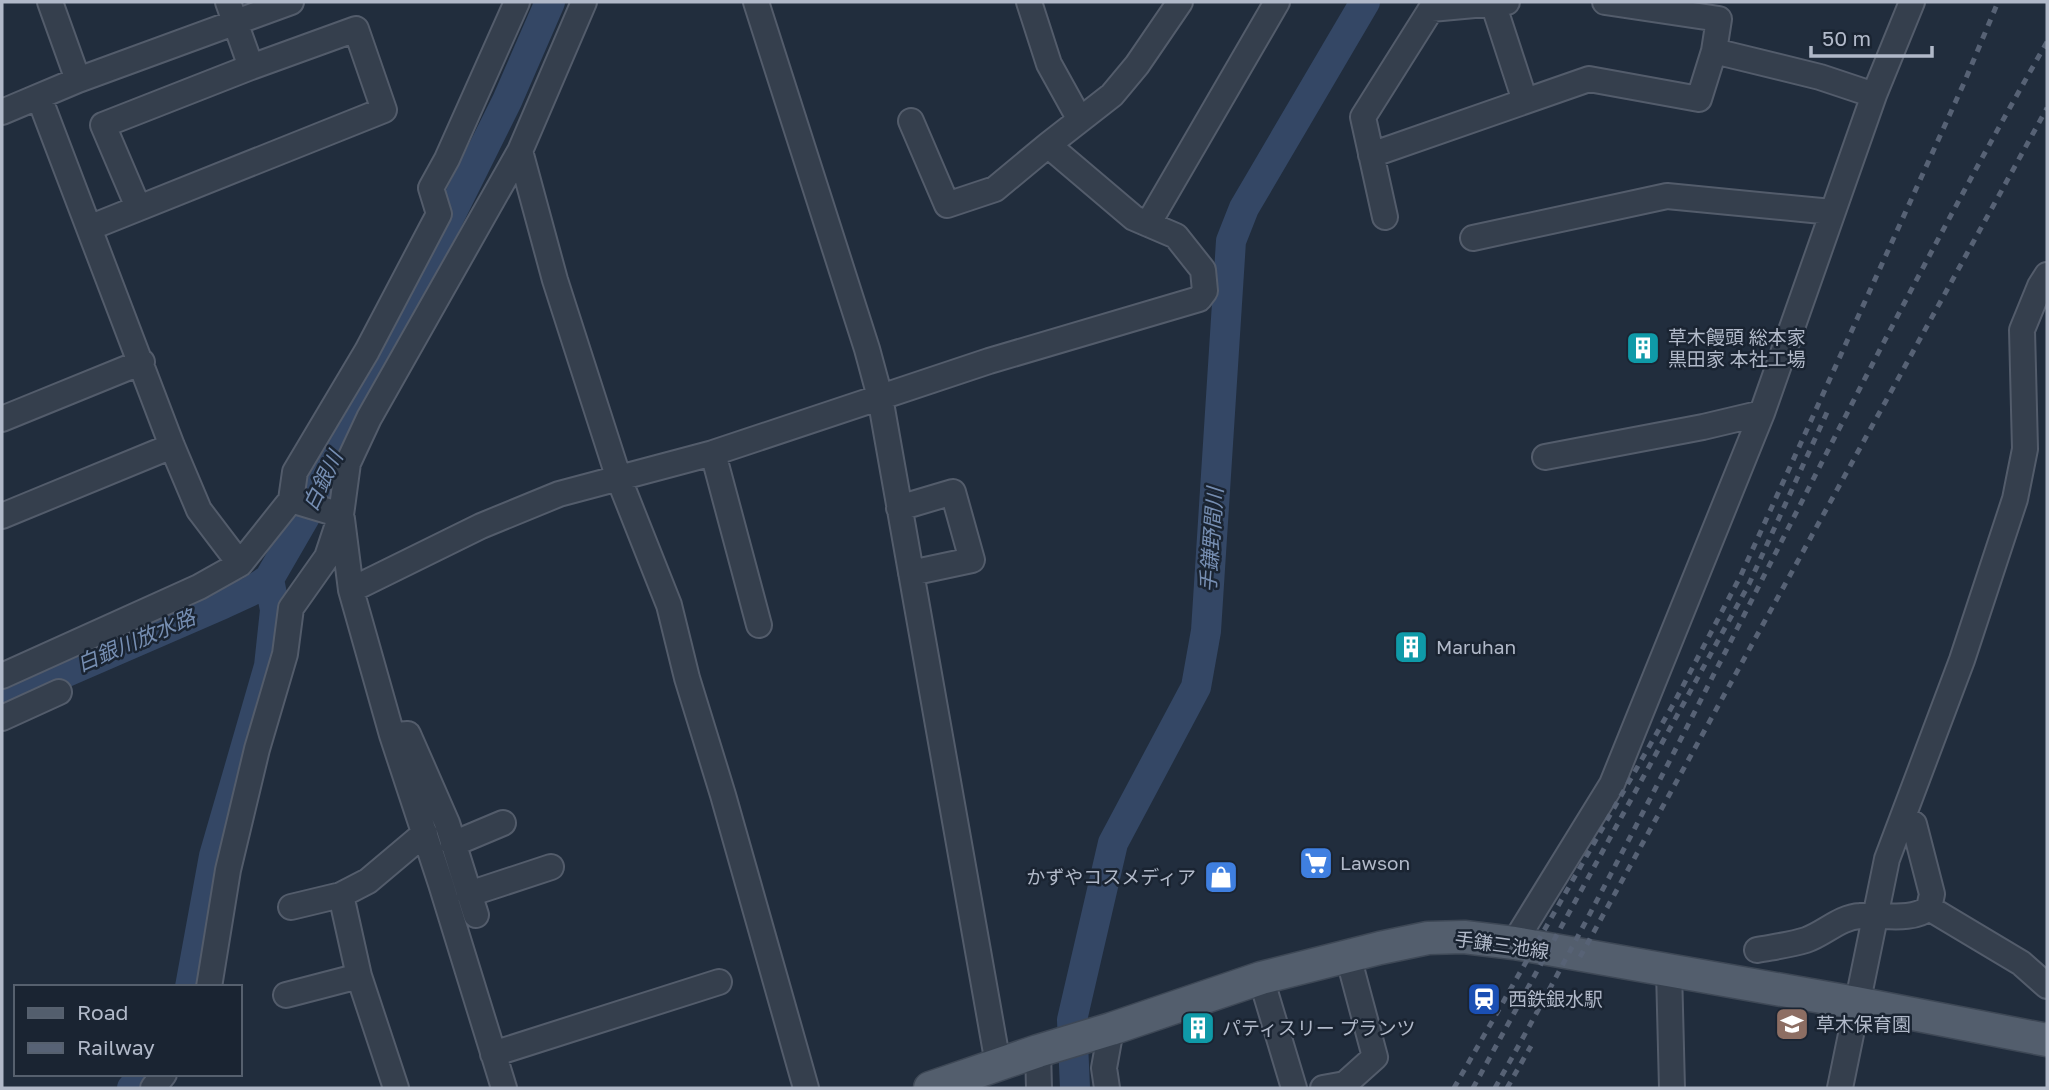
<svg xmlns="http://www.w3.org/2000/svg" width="2049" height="1090" font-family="'Golos Text','Noto Sans JP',sans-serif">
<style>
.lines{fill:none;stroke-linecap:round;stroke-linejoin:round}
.river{stroke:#344765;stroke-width:30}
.minor-casing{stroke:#535c6b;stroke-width:28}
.major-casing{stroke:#3e4856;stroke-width:35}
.minor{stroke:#353f4d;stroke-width:24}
.major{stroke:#535e6d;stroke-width:32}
.rail{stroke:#576275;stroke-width:5;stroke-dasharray:7 7;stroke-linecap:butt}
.labels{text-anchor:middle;stroke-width:5;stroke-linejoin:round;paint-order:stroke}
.poi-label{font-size:19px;fill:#b1b9c9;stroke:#1a2432;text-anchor:start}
.street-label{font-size:19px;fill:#b1b9c9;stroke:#1a2432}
.water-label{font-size:21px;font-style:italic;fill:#768eb2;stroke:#1a2432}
</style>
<rect width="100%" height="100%" fill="#212d3d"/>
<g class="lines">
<!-- river -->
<path class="river" d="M2,700L223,604L251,591L269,579
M190,987L214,856L269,666L275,610L269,579L310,508L429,258L507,101L550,2
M132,1088L146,1074
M1075,1088L1072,1020L1113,843L1196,687L1206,631L1231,241L1244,208L1365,2"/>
<!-- minor casing -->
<g class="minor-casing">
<path id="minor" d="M50,2L78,80
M756,2L867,349L880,397L998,1064
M1029,2L1049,64L1080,120
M1605,2L1719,19L1714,51L1820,77L1874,95
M1493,3L1525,101
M39,97L172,446L199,510L240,564
M2,112L78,80L291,2
M911,121L947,205L995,189L1048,145L1112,95L1137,65L1180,2
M520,151L555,280L619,479L669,605L687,678L723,795L806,1088
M1371,155L1589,79L1699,99L1714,51
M138,207L103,125L251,67
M1385,217L1363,117L1431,9L1507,2
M1148,224L1277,2
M89,228L384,110L356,29L251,67L228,2
M1473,238L1667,196L1832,212
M2,419L142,362
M713,453L759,625
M1545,457L1703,427L1762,413
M291,500L341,515
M899,508L953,492L972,560L911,573
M2,516L172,446
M342,519L351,590L392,735L441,884L504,1088
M351,590L481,526L559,494L713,453L989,361L1199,299L1205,291L1203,270L1176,236L1134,218L1048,145
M2,676L199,587L240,564L291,500L295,472L367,351L439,214L431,188L447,159L517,2
M2,718L59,692
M396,735L408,734L447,823L476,915
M453,844L503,823
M469,894L551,867
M341,895L359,976L396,1088
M291,907L341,895L368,881L425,833
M1929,908L2021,963L2047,986
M1514,943L1612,784L1762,413L1874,95L1912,2
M1757,950C1773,947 1790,945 1806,940C1824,934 1840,917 1860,916C1882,914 1911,922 1929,908L1932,894L1914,824L1903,817
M1669,970L1672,1088
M1261,978L1294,1088
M209,987L228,870L257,749L285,654L291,608L327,557L341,515L348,463L369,418L520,151L584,2
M286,995L359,976
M1038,1051L1039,1088
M493,1054L719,982
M153,1088L164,1074
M1107,1088L1104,1068L1111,1029
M1323,1088L1345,1084L1375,1057L1348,956
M1840,1088L1887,859L1962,660L2015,499L2025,449L2022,330L2040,286L2047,275"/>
</g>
<!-- major casing -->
<g class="major-casing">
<path id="major" d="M930,1088L1038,1051L1111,1029L1261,978L1380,948L1428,938L1464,937L1514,943L1856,1003L2047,1040"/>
</g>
<!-- minor -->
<use href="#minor" class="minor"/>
<!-- major -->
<use href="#major" class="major"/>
<!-- rail -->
<path class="rail" d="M1580,957L2047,108
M1454,1088L1674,703L1741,575L1964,83L1998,2
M1473,1088L1749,584L1829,408
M1495,1088C1688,744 1851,384 2047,42
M1507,1088L1531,1046"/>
</g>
<!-- icons -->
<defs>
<g id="building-square" transform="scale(1.75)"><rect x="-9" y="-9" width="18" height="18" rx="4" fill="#0f9aa8" stroke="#1a2432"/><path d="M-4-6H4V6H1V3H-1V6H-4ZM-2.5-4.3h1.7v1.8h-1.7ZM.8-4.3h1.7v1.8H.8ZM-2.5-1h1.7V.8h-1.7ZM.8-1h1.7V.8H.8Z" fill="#fff"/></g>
<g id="supermarket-square" transform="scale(1.75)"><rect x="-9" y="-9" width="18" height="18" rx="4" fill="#3f7fe0" stroke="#1a2432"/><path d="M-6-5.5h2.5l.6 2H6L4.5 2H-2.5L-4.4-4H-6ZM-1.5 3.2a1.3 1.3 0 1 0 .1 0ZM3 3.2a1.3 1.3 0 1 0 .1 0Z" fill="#fff"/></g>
<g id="shop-square" transform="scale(1.75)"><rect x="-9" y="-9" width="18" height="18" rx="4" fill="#3f7fe0" stroke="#1a2432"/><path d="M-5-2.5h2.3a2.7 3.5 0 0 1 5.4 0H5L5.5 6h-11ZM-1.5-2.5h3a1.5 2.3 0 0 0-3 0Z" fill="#fff"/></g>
<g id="station-square" transform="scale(1.75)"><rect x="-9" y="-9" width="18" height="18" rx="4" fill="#1a4fb4" stroke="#1a2432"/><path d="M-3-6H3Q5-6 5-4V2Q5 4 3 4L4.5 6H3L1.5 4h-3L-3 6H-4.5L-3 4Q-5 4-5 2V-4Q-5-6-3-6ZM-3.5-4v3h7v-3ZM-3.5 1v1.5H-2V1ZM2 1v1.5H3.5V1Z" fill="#fff"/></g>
<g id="school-square" transform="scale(1.75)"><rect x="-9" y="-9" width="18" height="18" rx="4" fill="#8d6e63" stroke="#1a2432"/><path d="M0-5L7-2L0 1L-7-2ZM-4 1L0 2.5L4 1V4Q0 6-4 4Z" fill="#fff"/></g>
</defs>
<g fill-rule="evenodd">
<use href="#building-square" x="1643" y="348"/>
<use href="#building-square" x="1411" y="647"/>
<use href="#supermarket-square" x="1316" y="863"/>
<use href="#shop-square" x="1221" y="877"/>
<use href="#station-square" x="1484" y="999"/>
<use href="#school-square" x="1792" y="1024"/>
<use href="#building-square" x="1198" y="1028"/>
</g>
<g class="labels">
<!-- poi labels -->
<g class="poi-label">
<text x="1668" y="344">草木饅頭 総本家<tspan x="1668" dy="22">黒田家 本社工場</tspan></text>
<text x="1436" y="654">Maruhan</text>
<text x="1340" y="870">Lawson</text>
<text x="1196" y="884" text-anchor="end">かずやコスメディア</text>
<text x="1508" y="1006">西鉄銀水駅</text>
<text x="1816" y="1031">草木保育園</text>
<text x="1222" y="1035">パティスリー プランツ</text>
</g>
<!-- street labels -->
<g class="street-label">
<text transform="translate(1502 945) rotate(8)" y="7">手鎌三池線</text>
</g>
<!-- water labels -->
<g class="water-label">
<text transform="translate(323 481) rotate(-64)" y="7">白銀川</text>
<text transform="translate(1212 540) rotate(-86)" y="7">手鎌野間川</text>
<text transform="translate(136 641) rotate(-23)" y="7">白銀川放水路</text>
</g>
</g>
<!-- border -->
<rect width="2049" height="1090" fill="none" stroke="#b1b9c9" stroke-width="7"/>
<!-- legend -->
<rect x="14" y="985" width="228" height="91" fill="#1a2432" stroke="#56606e" stroke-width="2"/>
<rect x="28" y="1008" width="35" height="10" fill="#535e6d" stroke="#56606e" stroke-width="2"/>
<text x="77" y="1020" font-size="21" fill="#b1b9c9">Road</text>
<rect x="28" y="1043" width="35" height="10" fill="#576275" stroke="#56606e" stroke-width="2"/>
<text x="77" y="1055" font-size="21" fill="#b1b9c9">Railway</text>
<!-- scale -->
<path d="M1811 46v10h121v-10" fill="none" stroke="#b1b9c9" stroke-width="3.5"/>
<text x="1822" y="46" font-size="21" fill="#b1b9c9" stroke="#1a2432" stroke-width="5" paint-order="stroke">50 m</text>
</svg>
